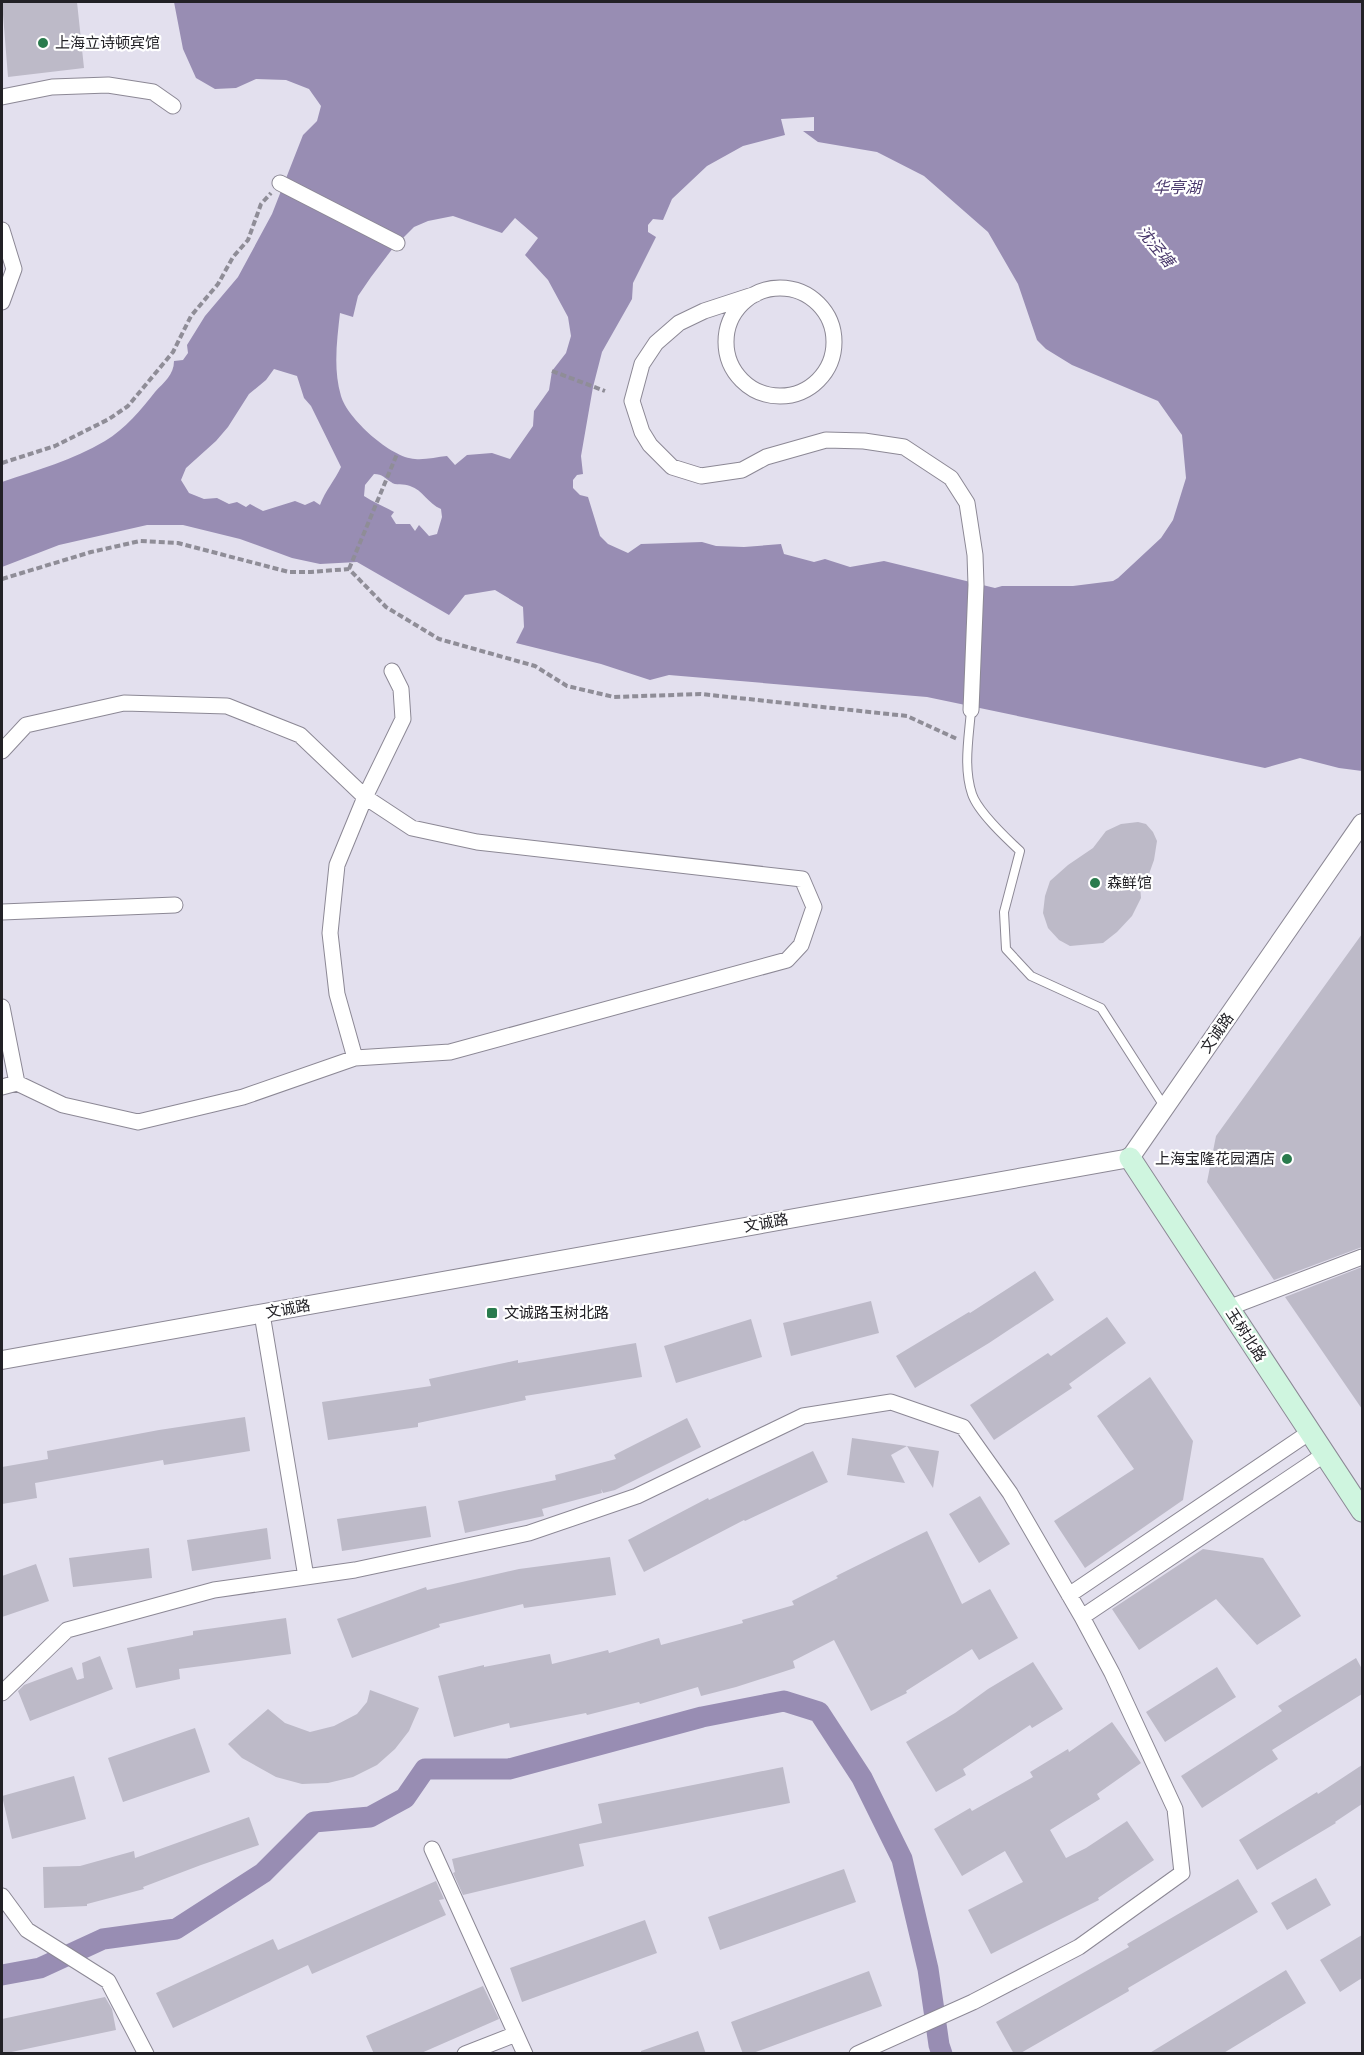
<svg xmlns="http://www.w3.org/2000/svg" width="1364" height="2055" font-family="'Golos Text','Noto Sans SC',sans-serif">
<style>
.water{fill:#988db3;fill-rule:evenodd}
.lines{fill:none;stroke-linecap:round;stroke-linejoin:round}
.canal{stroke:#988db3;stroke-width:21}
.building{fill:#bdbac8}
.service-casing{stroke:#8c8895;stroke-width:10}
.minor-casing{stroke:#8c8895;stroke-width:17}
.tertiary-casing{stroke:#8c8895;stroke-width:20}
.secondary-casing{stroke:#8c8895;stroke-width:23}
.path{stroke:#8f8d97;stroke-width:4;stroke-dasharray:6 3;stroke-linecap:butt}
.service{stroke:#fff;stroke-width:8}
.minor{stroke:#fff;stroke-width:15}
.tertiary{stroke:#fff;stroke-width:18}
.secondary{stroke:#cff5df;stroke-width:21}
.poi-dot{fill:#297b4d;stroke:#fff;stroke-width:2}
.labels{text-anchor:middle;stroke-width:4.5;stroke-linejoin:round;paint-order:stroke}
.poi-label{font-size:15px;fill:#222126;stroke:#fff;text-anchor:start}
.street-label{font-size:15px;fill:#222126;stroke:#fff}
.water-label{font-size:16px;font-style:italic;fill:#4a396c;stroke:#fff}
</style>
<rect width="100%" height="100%" fill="#e3e0ee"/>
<!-- water -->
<path class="water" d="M174,2H1362V771L1339,768L1300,758L1265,768L927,697L669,675L650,680L601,664L516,643L524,627L523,607L495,590L465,595L449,615L357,562L320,564L292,558L240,539L183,525H147L59,545L2,567V482C37,470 73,460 105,441C125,429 141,410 155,392C164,382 174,375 174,361L183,360L188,353L187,345L205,316L238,277L272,214L303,135L317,121L321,106L309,89L286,80L256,79L236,88L215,89L196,78L183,49ZM814,117V131H803L818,142L877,152L924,176L988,232L1018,284L1037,340L1046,349L1072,365L1158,401L1182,435L1186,478L1173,520L1161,538L1118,578L1113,581L1073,586H1002L995,588L884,561L850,567L825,559L814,562L784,554L781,544L744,547L716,546L702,542L641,544L628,553L608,544L600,536L588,497L580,495L573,488V480L577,475L583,474L581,456L593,387L602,352L632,299L633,283L656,237L648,232V225L653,219L663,220L672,199L707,166L743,146L785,135L781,119ZM453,216L502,233L515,218L538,238L525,255L548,280L568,317L571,336L566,353L552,371L549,390L534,411L533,426L510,459L492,453L467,455L455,465L447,456C437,457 425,460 415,459C391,458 347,418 341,396C333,369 337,340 340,313L353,317L358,296L371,277L393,248L414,227L428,221ZM274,369L297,376L304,398L311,406L341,467C335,480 325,491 320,505L314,501L305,505L295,501L263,511L250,504L246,507L237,502L229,504L217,498L204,499L189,493L181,480L186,468L216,441L228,427L249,394L266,380ZM374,474C383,474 384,478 391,482C395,486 404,483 410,486C423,490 428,504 441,509L442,517L437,534L429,536L419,525L415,531L410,524H396L391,516L394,512C384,506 374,503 364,496L365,485Z"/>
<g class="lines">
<!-- canal -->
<path class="canal" d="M2,1975L40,1968L103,1939L176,1929L263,1873L314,1822L370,1817L405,1798L425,1769H509L702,1717L784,1701L819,1712L862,1778L902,1859L928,1969L939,2045L942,2054"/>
</g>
<!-- building -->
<path class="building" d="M2,2H77L84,68L8,77Z
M1138,822L1146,824L1153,832L1157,841L1154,860L1149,874L1140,885L1141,898L1132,916L1117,932L1103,943L1070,946L1059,940L1048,928L1043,913L1045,896L1050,881L1068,865L1093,848L1106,831L1121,824Z
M1362,934V1247L1274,1280L1207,1182L1216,1136Z
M1362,1267V1409L1285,1297Z
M1035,1271L1054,1300L989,1343L915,1388L896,1356L969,1312L970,1313Z
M871,1301L879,1333L791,1356L783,1323Z
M1107,1317L1126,1343L1069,1384L1072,1388L994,1440L970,1405L1048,1353L1051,1356Z
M751,1319L762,1357L676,1383L664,1346Z
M636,1343L642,1377L525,1396L526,1400L418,1423V1427L328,1440L322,1402L431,1386L429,1379L518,1360V1363Z
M1150,1377L1193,1441L1183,1500L1085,1568L1054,1521L1134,1469L1097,1416Z
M245,1417L250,1451L164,1465L163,1460L35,1483L37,1498L2,1504V1467L48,1459L47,1451L159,1430Z
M687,1418L701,1447L615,1490L603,1493L601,1489L602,1493L542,1509L544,1516L465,1533L458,1501L556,1480L555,1475L616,1459L614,1455Z
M852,1438L907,1446L891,1455L905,1483L847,1475Z
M907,1446L939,1451L933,1488Z
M813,1451L828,1482L745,1521L744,1520L644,1572L628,1540L708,1498L709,1500Z
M980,1496L1010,1544L979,1563L949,1514Z
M426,1506L431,1537L342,1551L337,1519Z
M267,1528L271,1559L192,1571L187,1540Z
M927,1531L962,1604L990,1589L1018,1638L979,1660L972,1649L906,1691L907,1693L871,1711L834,1640L793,1661L795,1668L736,1687L701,1696L698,1687L640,1704L639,1702L587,1715L586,1713L510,1728L509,1723L454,1737L438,1676L484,1665V1667L550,1654L552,1664L608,1650L609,1653L659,1638L661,1645L743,1623L742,1620L794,1605L792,1601L838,1578L836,1576Z
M149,1548L152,1578L73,1587L69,1558Z
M1203,1549L1263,1558L1301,1616L1257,1645L1216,1599L1139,1650L1112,1609Z
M610,1557L616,1595L524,1608L523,1604L439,1624L440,1627L352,1658L337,1619L426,1587L427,1590L519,1569Z
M36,1564L49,1601L2,1617V1576Z
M286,1618L291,1654L179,1669L180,1679L136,1688L127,1648L193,1635V1631Z
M100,1656L113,1689L30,1721L18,1691L24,1685L72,1667L77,1680L84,1678L82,1663Z
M1356,1658L1362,1669V1694L1272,1750L1278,1759L1202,1808L1181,1776L1282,1711L1278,1706Z
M1033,1662L1063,1709L1032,1728L1030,1725L963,1769L966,1775L936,1792L906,1742L955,1713L988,1689Z
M1217,1667L1236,1697L1165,1742L1146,1712Z
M370,1690L419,1708L409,1731L395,1749L377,1765L353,1777L328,1783L302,1784L276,1777L242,1758L228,1744L268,1709L285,1723L310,1732L334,1726L357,1714L367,1702Z
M1112,1722L1141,1763L1097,1794L1100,1799L1050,1830L1066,1858L1086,1848L1127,1821L1154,1860L1098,1898L1099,1900L991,1954L968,1910L1023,1882L1005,1851L962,1876L934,1829L970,1808L972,1811L1033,1777L1030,1772L1068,1749L1069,1752Z
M195,1728L210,1772L123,1802L108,1758Z
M1362,1765V1804L1335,1822L1336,1823L1257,1870L1239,1840L1317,1792L1318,1794Z
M783,1767L790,1803L579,1844L584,1866L463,1895L453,1873L455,1872L452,1859L602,1823L598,1804Z
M74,1776L86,1819L12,1839L2,1796Z
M249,1817L259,1845L201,1865L143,1887L144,1889L87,1904V1906L44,1908L43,1867L80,1866L134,1851L135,1858Z
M844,1869L856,1902L720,1950L708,1917Z
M1316,1878L1331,1905L1287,1930L1271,1903Z
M1238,1879L1258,1912L1128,1988L1129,1991L1019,2054H1014L996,2022L1129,1947L1127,1944Z
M436,1881L444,1899L439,1900L446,1915L312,1974L308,1965L173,2028L156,1993L273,1939L278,1950Z
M645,1920L657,1953L522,2002L510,1968Z
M1362,1935V1978L1340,1992L1320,1960Z
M1286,1970L1306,2003L1222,2054H1148Z
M869,1971L882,2006L750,2054H743L731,2022Z
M483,1986L499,2019L419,2054H374L366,2036Z
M105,1997L112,2009L116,2030L2,2054V2019Z
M698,2031L706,2054H641V2051Z"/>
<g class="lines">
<!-- service casing -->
<g class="service-casing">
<path id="service" d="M971,710C969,737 963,767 972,794C978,812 1006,838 1020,851L1004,912L1006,949L1031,976L1101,1008L1164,1106"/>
</g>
<!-- minor casing -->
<g class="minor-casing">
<path id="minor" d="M2,97L52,87L108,85L153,92L173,106
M280,183L397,243
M2,230L14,269L2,302
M726 342a54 54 0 1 1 108 0a54 54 0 1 1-108 0Z
M756,294L704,311L679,323L656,343L642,364L632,401L642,432L650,445L672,467L701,476L742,470L766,457L826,440L864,441L904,447L951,478L967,503L975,555L976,585L971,710
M2,751L26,725L124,703L227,706L300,735L365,797L412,828L477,842L802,879L814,907L801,945L787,960L450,1052L355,1058L243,1097L138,1122L63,1105L17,1083L2,1007
M2,912L175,905
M355,1058L337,994L330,933L337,865L365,797L403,719L401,689L392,671
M2,1087L17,1083
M1228,1308L1362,1257
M262,1314L306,1577
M1069,1595L1310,1432
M2,1693L67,1630L214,1590L355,1570L529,1533L637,1496L803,1416L891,1402L963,1427L1010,1493L1082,1617
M432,1849L525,2054
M2,1896L27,1930L108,1981L146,2054
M465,2054L516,2034
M857,2054L973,2002L1079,1947L1182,1873L1175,1809L1112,1673L1082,1617L1325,1454"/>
</g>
<!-- tertiary casing -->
<g class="tertiary-casing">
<path id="tertiary" d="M2,1360L1130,1158L1362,823"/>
</g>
<!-- secondary casing -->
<g class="secondary-casing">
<path id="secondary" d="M1130,1158L1362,1511"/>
</g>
<!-- path -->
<path class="path" d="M552,371L605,391
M2,463L55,446L109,419L128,406L173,352L191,316L218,284L233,257L248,240L261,204L271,193
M349,569L397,454
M2,579L91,552L140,541L178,543L289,572H311L349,569L386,607L439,639L535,666L567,686L614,697L701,694L907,716L957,739"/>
<!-- service -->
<use href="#service" class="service"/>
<!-- minor -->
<use href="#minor" class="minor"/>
<!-- tertiary -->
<use href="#tertiary" class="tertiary"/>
<!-- secondary -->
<use href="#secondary" class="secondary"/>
</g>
<!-- markers -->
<g class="poi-dot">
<circle cx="43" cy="43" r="6"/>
<circle cx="1095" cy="883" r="6"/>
<circle cx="1287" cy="1159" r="6"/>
<rect x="486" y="1307" width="12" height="12" rx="3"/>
</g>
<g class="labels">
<!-- poi labels -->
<g class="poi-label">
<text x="55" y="48">上海立诗顿宾馆</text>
<text x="1107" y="888">森鲜馆</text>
<text x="1275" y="1164" text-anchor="end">上海宝隆花园酒店</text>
<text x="504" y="1318">文诚路玉树北路</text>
</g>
<!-- street labels -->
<g class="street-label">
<text transform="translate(1217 1033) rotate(-55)" y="5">文诚路</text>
<text transform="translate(766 1223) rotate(-10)" y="5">文诚路</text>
<text transform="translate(288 1309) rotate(-10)" y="5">文诚路</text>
<text transform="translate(1246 1335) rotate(57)" y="5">玉树北路</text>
</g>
<!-- water labels -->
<g class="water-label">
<text x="1177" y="193">华亭湖</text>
<text transform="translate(1156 246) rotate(50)" y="6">沈泾塘</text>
</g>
</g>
<!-- border -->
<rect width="1364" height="2055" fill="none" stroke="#222126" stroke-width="6"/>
</svg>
